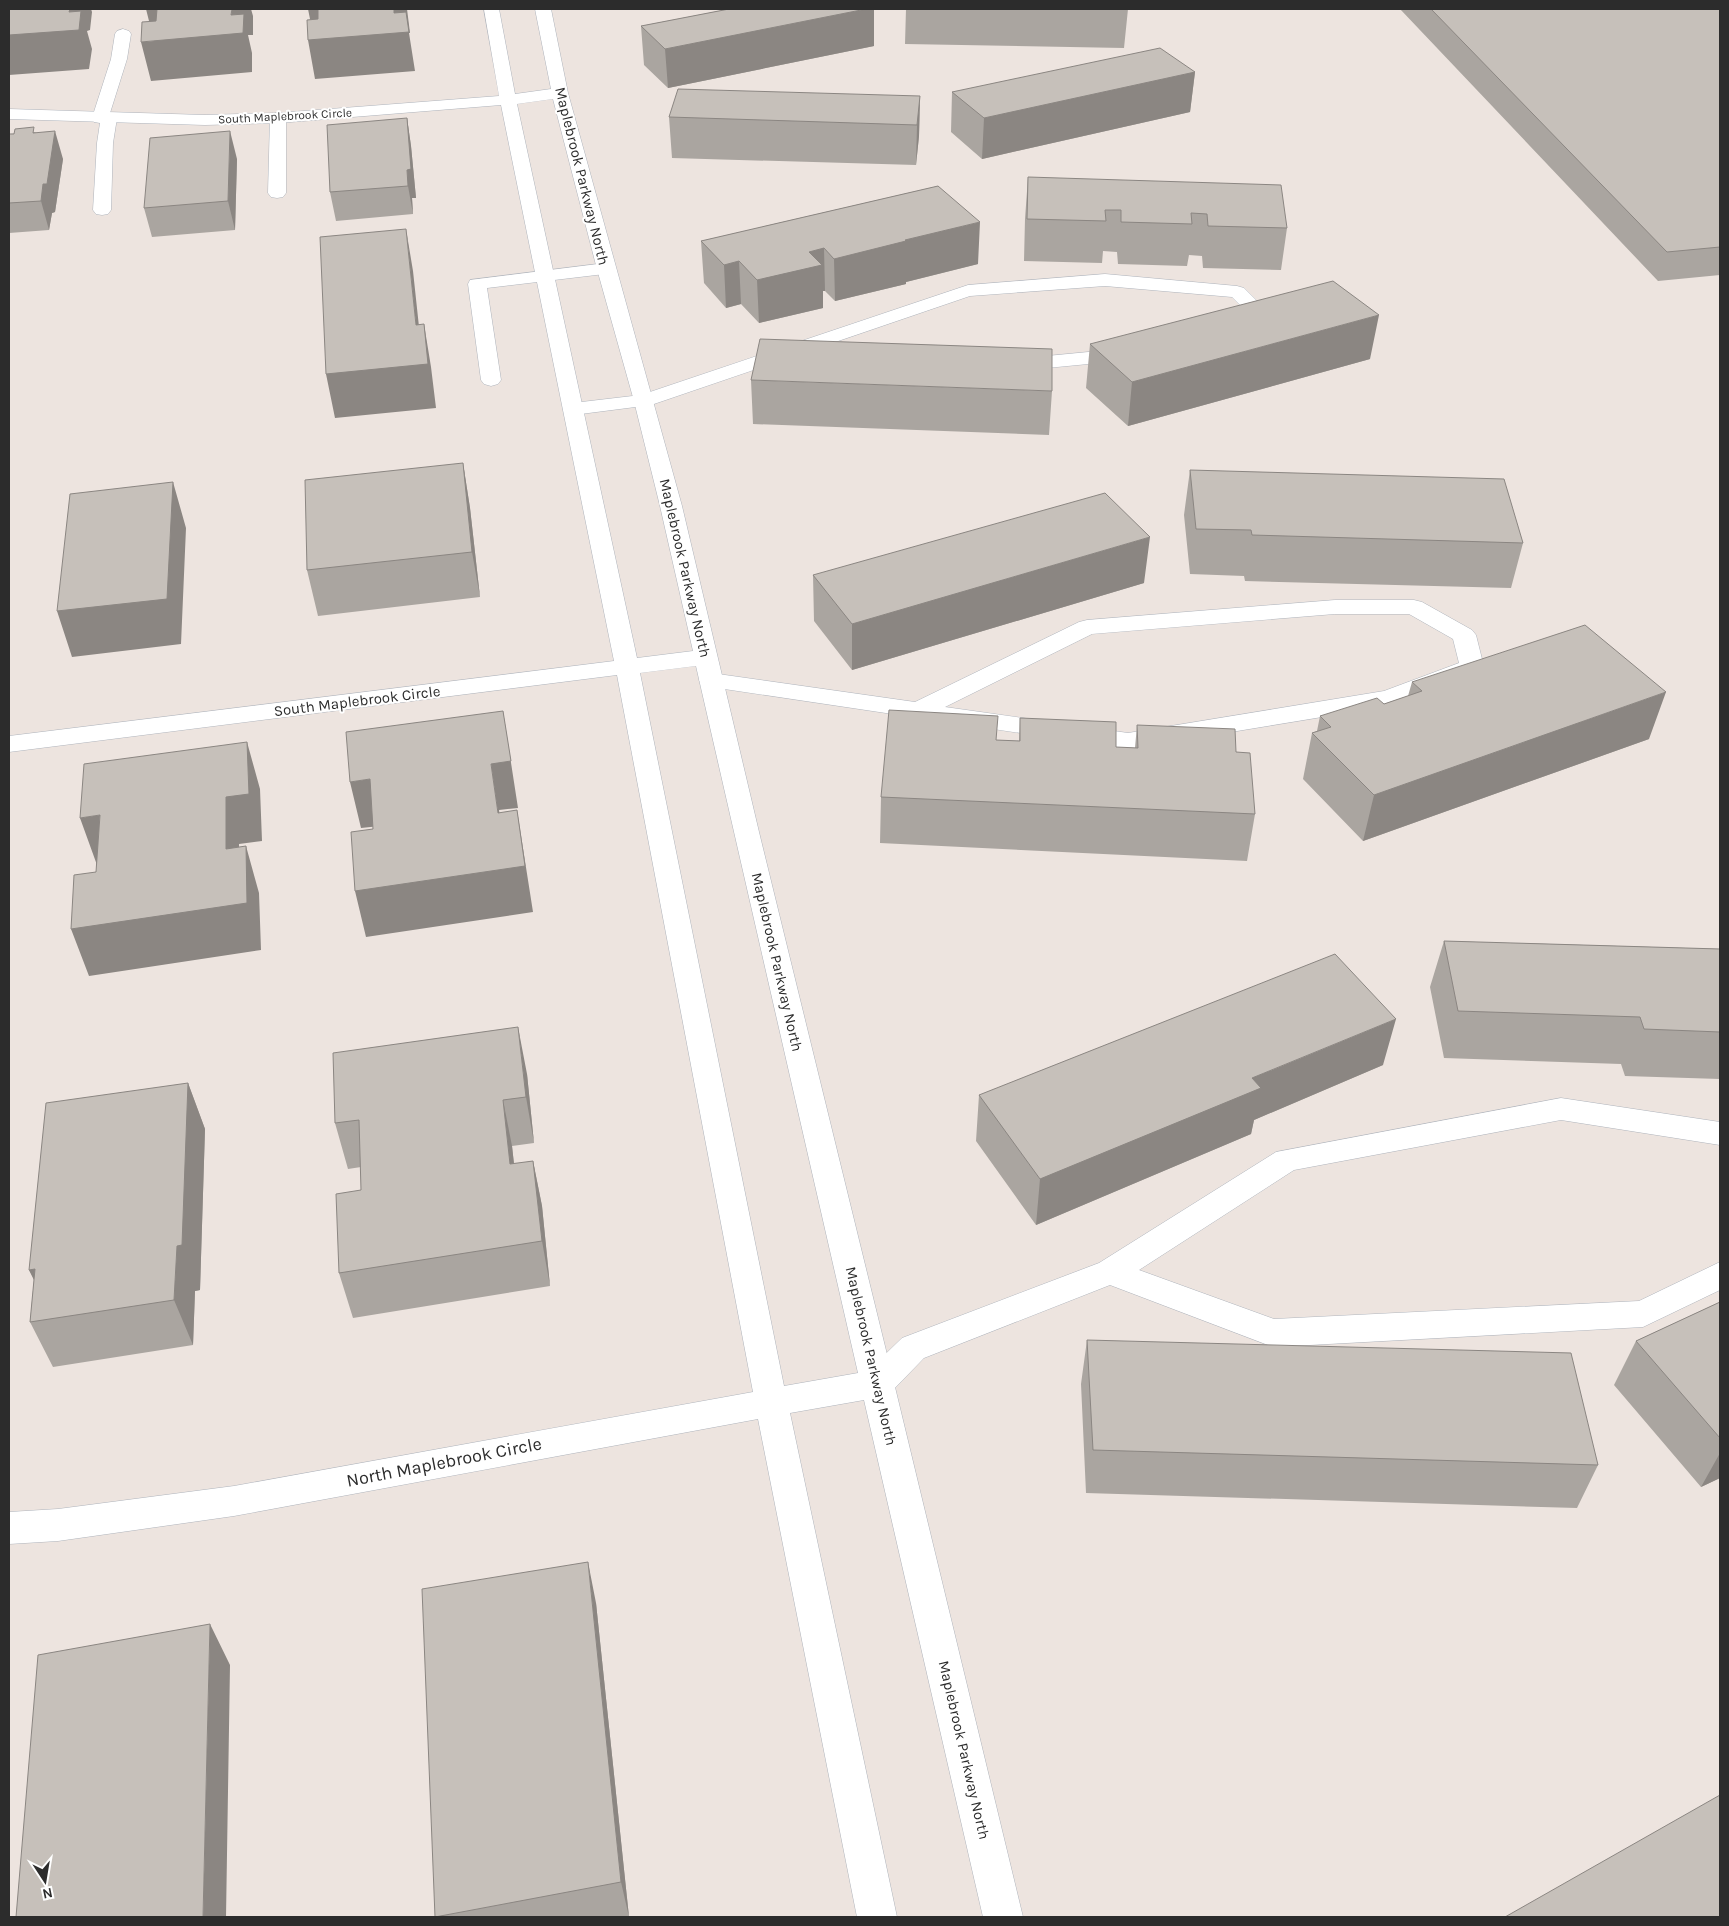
<svg xmlns="http://www.w3.org/2000/svg" width="1729" height="1926" font-family="Karla,sans-serif">
<style>
.lines{fill:none;stroke-linecap:round;stroke-linejoin:round}
.lane-casing{stroke:#afb4bc;stroke-width:1}
.street-casing{stroke:#afb4bc;stroke-width:1}
.lane{fill:#fff;fill-rule:evenodd}
.street{fill:#fff;fill-rule:evenodd}
.wall{fill:#aaa5a0}
.shaded-wall{fill:#8b8682}
.building{fill:#c6c0ba;stroke:#8b8682}
.labels{text-anchor:middle;stroke-width:4;stroke-linejoin:round;paint-order:stroke}
.far-street-label{font-size:12px;fill:#2c2c2c;stroke:#fff}
.street-label{font-size:15px;fill:#2c2c2c;stroke:#fff}
.near-street-label{font-size:18px;fill:#2c2c2c;stroke:#fff}
</style>
<rect width="100%" height="100%" fill="#ede4df"/>
<g class="lines">
<!-- lane casing -->
<g class="lane-casing">
<path id="lane" d="M123,29L129,31L131,34L127,59L110,113L115,114L117,118L113,143L111,210L108,214L102,215L96,214L93,210L97,143L100,123L94,122L92,118L111,59L115,34L117,31Z
M278,113L284,114L286,118V193L283,197L277,198L271,197L268,193L270,118L272,114Z
M606,263L613,265L615,269L613,273L487,288L501,380L498,384L491,386L484,384L481,380L468,284L470,280Z
M1105,274L1237,286L1244,288L1262,306L1260,319L1257,323L1230,330L1223,328L1220,324L1223,320L1241,315L1242,307L1232,297L1105,286L970,296L651,405L573,415L566,413L563,409L566,405L573,403L641,395L968,285Z
M1126,346L1133,348L1136,352L1133,356L1109,362L1015,371L1008,369L1005,365L1008,361L1015,359L1109,350Z
M1335,600H1414L1422,602L1472,630L1476,635L1484,667L1480,672L1389,706L1128,749L711,687L703,685L699,680L703,675L711,673L915,702L1079,622L1087,620ZM1335,614H1409L1453,639L1459,663L1384,691L1128,733L945,707L1092,634Z
M1561,1098L1720,1122V1145L1561,1120L1294,1170L1139,1270L1274,1319L1639,1301L1720,1262V1290L1643,1327L1273,1347L1110,1285L924,1358L890,1393L878,1397L866,1393L862,1383L866,1373L902,1338L1099,1263L1276,1152Z"/>
</g>
<!-- street casing -->
<g class="street-casing">
<path id="street" d="M484,9H499L515,94L551,89L535,9H551L568,93L682,506L759,832L894,1383L1023,1917H983L864,1400L790,1413L897,1917H857L758,1419L234,1516L58,1541L9,1544V1512L58,1509L234,1486L753,1392L617,675L9,752V736L614,661L501,105L278,123L205,125L9,119V109L205,115L278,113L499,96ZM553,99L597,269L634,401L660,506L693,651L637,658L517,104ZM696,666L858,1373L784,1386L640,673Z"/>
</g>
<!-- lane -->
<use href="#lane" class="lane"/>
<!-- street -->
<use href="#street" class="street"/>
</g>
<!-- wall -->
<path class="wall" d="M729,9H874V46L668,88L644,65L641,26Z
M906,9H1128L1124,48L905,44Z
M1400,9H1720V275L1658,281Z
M1195,72L1190,112L982,159L951,132L952,92Z
M920,96L919,136L916,165L672,158L669,117Z
M407,118L411,146L416,198H412L413,214L336,221L330,192Z
M35,132L63,159L55,212L52,213L49,230L9,233V134Z
M237,159L235,230L152,237L144,208Z
M1028,177L1287,228L1281,270L1203,268L1202,256L1189,255L1187,266L1118,264L1117,252L1103,251L1102,263L1024,261L1025,219Z
M938,186L978,264L906,282V284L835,301L825,291H823V308L759,323L741,304L726,308L704,283L701,241Z
M1090,344L1370,359L1128,426L1086,388Z
M751,380L1052,391L1049,435L753,424Z
M463,463L470,508L480,597L318,616L307,570Z
M1190,470L1523,543L1511,588L1245,581L1244,576L1190,574L1184,515Z
M813,575L1144,583L852,670L814,621Z
M1412,682L1649,739L1363,841L1303,779L1312,733L1317,731L1320,716L1384,704L1408,696Z
M1020,718L1116,747L1135,748L1137,725L1236,752L1255,814L1247,861L880,843L881,797L996,740L1019,741Z
M1444,941L1720,949V1079L1625,1076L1621,1064L1444,1058L1430,987Z
M1383,1065L1254,1120L1251,1134L1036,1225L976,1141L979,1095Z
M527,1074L534,1143L512,1146L514,1164L533,1161L542,1206L550,1286L353,1318L339,1273L361,1190V1167L348,1169L335,1123Z
M188,1083L205,1129L200,1290L195,1291L193,1345L53,1367L30,1322L34,1280L29,1270Z
M1720,1302V1478L1701,1487L1614,1385L1636,1341Z
M1087,1340L1598,1465L1577,1508L1086,1493L1081,1384Z
M596,1603L629,1917H435Z"/>
<!-- shaded-wall -->
<path class="shaded-wall" d="M70,9H91L92,12L90,30L87,31L92,49L89,69L9,75V35L69,12Z
M146,9H158L231,15L232,9H251L253,16V35H248L252,53V72L151,81L141,42L154,41Z
M308,9H407L410,33H409L415,71L315,79L308,40L314,39Z
M866,9H874V46L668,88L665,49Z
M1195,72L1190,112L982,159L984,118Z
M920,96L919,136L916,165L917,125Z
M407,118L411,146L416,198H412L413,214L408,186L407,170Z
M55,131L63,159L55,212L52,213L49,230L41,201L43,184Z
M230,131L237,159L235,230L228,201Z
M980,222L978,264L906,282V284L835,301L834,259L905,240Z
M406,229L413,271L423,364L424,324L431,367L436,408L335,418L326,374L416,325Z
M824,248L825,291H823V308L759,323L757,280L809,252Z
M739,261L741,304L726,308L724,265Z
M1379,315L1370,359L1128,426L1132,382Z
M463,463L470,508L480,597L472,552Z
M173,482L186,528L181,644L72,657L57,611Z
M1150,537L1144,583L852,670V624Z
M1666,692L1649,739L1363,841L1374,795Z
M503,711L518,808L499,810L506,860L498,813L491,764Z
M247,742L260,789L262,841L239,844L240,896L226,849V797Z
M370,779L380,826L361,828L350,782Z
M517,810L533,912L366,937L355,891Z
M100,815L97,865L80,818Z
M246,846L259,893L261,950L89,976L71,929Z
M1396,1019L1383,1065L1254,1120L1251,1134L1036,1225L1040,1179L1252,1078Z
M518,1027L527,1074L534,1143L526,1097Z
M188,1083L205,1129L200,1290L195,1291L193,1345L174,1300L177,1246Z
M503,1100L512,1146L519,1210L510,1164Z
M533,1161L542,1206L550,1286L542,1241Z
M35,1269L52,1315L29,1270Z
M1720,1453V1478L1701,1487Z
M588,1562L596,1603L629,1917L621,1882Z
M210,1624L230,1665L226,1917H203Z"/>
<!-- building -->
<path class="building" d="M9,9H70L69,12L81,11L79,30L9,35Z
M157,9H232L231,15L244,14L243,33L141,42L142,22L156,21Z
M318,9H394V13L406,12L409,32L308,40L307,20L318,19Z
M729,9H866L665,49L641,26Z
M1431,9H1720V247L1667,252Z
M1160,48L1195,72L984,118L952,92Z
M678,89L920,96L917,125L669,117Z
M407,118L411,169L407,170L408,186L330,192L327,125Z
M34,127L33,133L55,131L47,184H43L41,201L9,203V134H14L15,129Z
M230,131L228,201L144,208L150,138Z
M1028,177L1281,185L1287,228L1208,226L1207,214L1191,213L1192,224L1121,222V210H1105L1106,221L1027,219Z
M938,186L980,222L905,240L906,241L834,259L824,248L809,252L822,265L757,280L739,261L724,265L701,241Z
M406,229L416,325L424,324L428,364L326,374L320,237Z
M1333,281L1379,315L1132,382L1090,344Z
M760,339L1052,349V391L751,380Z
M463,463L472,552L307,570L305,480Z
M1190,470L1504,479L1523,543L1252,535L1251,530L1196,529Z
M173,482L167,599L57,611L70,494Z
M1105,493L1150,537L852,624L813,575Z
M1585,625L1666,692L1374,795L1312,733L1331,727L1320,716L1377,698L1384,704L1422,691L1412,682Z
M889,710L998,716L996,740L1020,741V718L1116,722V747L1138,748L1137,725L1235,729L1236,752L1250,753L1255,814L881,797Z
M503,711L511,761L491,764L498,813L517,810L525,866L355,891L351,832L373,829L370,779L350,782L346,732Z
M247,742L249,794L226,797V849L246,846L247,903L71,929L74,875L96,872L100,815L80,818L84,764Z
M1444,941L1720,949V1032L1644,1029L1640,1017L1458,1011Z
M1335,954L1396,1019L1252,1078L1261,1088L1040,1179L979,1095Z
M518,1027L526,1097L503,1100L510,1164L533,1161L542,1241L339,1273L336,1194L361,1190L359,1120L335,1123L333,1053Z
M188,1083L182,1245L177,1246L174,1300L30,1322L35,1269L29,1270L46,1103Z
M1720,1302V1438L1636,1341Z
M1087,1340L1571,1353L1598,1465L1093,1450Z
M588,1562L621,1882L435,1917L422,1589Z
M210,1624L203,1917H16L38,1655Z
M1720,1795V1917H1505Z"/>
<g class="labels">
<!-- far-street labels -->
<g class="far-street-label">
<text transform="translate(285 116) rotate(-3)" y="4">South Maplebrook Circle</text>
</g>
<!-- street labels -->
<g class="street-label">
<text transform="translate(582 176) rotate(76)" y="5">Maplebrook Parkway North</text>
<text transform="translate(685 568) rotate(77)" y="5">Maplebrook Parkway North</text>
<text transform="translate(357 701) rotate(-7)" y="5">South Maplebrook Circle</text>
<text transform="translate(777 962) rotate(77)" y="5">Maplebrook Parkway North</text>
<text transform="translate(871 1356) rotate(77)" y="5">Maplebrook Parkway North</text>
<text transform="translate(964 1750) rotate(77)" y="5">Maplebrook Parkway North</text>
</g>
<!-- near-street labels -->
<g class="near-street-label">
<text transform="translate(444 1462) rotate(-11)" y="6">North Maplebrook Circle</text>
</g>
</g>
<!-- border -->
<rect width="1729" height="1926" fill="none" stroke="#2c2c2c" stroke-width="20"/>
<!-- north arrow -->
<g transform="translate(45 1881) rotate(168)" stroke="#ffffff" stroke-width="4" paint-order="stroke">
<path d="M0-4L9 19L0 12L-9 19Z" fill="#2c2c2c"/>
<text y="-8" font-size="14" font-weight="bold" text-anchor="middle" fill="#2c2c2c">N</text>
</g>
</svg>
